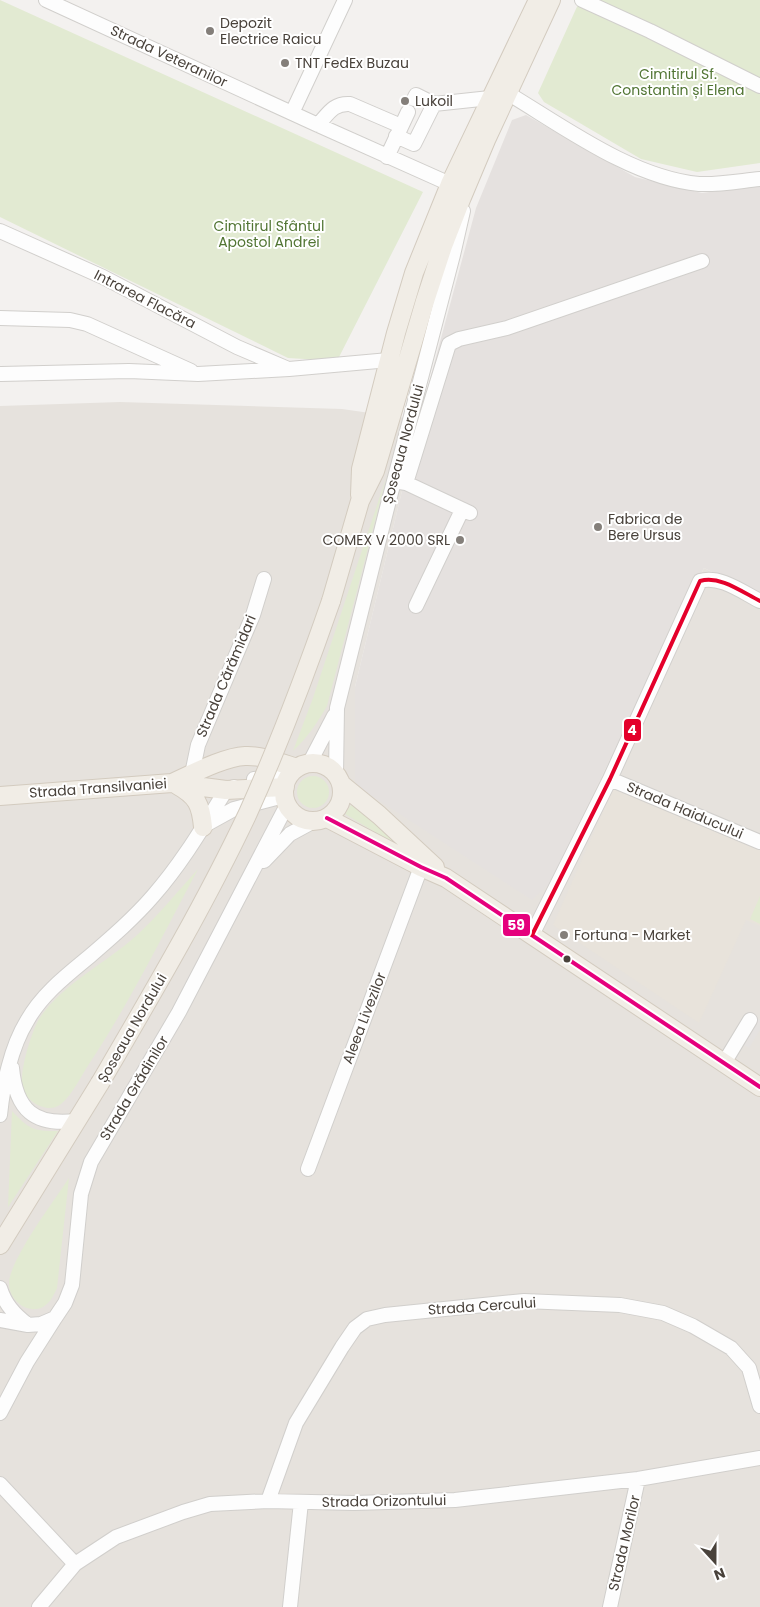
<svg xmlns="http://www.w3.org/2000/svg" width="760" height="1607" font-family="Poppins,sans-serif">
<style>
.residential{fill:#e6e2dd}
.industrial{fill:#e5e1df}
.education{fill:#e8e3db}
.green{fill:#e2ead2}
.parking{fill:#e5e2e0}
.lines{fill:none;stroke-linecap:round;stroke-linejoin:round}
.minor-casing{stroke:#d1cfcc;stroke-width:16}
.major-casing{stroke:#d3cbbf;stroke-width:20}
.minor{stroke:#fdfdfd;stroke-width:14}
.major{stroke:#f1ede6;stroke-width:18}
.major-bridge-casing{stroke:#d3cbbf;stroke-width:20;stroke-linecap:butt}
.major-bridge{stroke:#f1ede6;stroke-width:18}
.bus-1-casing{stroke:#fff;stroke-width:8}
.bus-2-casing{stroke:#fff;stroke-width:8}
.bus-1{stroke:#e5007d;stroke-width:4}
.bus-2{stroke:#e4002b;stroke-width:4}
.poi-dot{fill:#847f7a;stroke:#fff;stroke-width:2}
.bus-dot{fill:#49423b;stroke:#fff;stroke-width:2}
.labels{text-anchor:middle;stroke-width:4;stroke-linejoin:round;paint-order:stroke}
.poi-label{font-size:14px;fill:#49423b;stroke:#fff;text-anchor:start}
.street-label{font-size:14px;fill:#49423b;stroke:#fff}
.park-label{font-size:14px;fill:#517533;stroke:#fff}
.line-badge{stroke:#fff;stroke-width:2}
.badge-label{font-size:14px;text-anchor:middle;font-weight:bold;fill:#fff}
</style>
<rect width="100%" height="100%" fill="#f3f1ef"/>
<!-- residential -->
<path class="residential" d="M120,402L342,409L419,420L355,687L529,890L549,883L704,568L760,595V1607H0V406Z"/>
<!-- industrial -->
<path class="industrial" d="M526,115L635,177L702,193L760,185V595L704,568L549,884L532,900L355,785V687L419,420L476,208L512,120Z"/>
<!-- education -->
<path class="education" d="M614,787L760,849V926L746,920L699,1023L553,925Z"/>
<!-- green -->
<path class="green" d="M0,0L423,192L337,361L288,358L0,217Z
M580,0H760V163L697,172L641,159L544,102L538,93Z
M387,475L327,706C317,723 308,737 293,751L313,698Z
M297 792a16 16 0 1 1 32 0a16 16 0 1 1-32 0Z
M353,802L415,856L345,814Z
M198,869C163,935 130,1002 89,1064C81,1076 73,1094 61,1104C55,1109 48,1109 40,1106C32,1103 25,1096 23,1088C18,1074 32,1031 39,1019C63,983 105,964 136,936C158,916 178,891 198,869Z
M760,896V924L750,919Z
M12,1111C29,1129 32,1131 58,1131L8,1207Z
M69,1178L57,1288C53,1296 51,1302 43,1307C27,1315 8,1300 9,1282C11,1258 54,1201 69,1178Z"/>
<!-- parking -->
<path class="parking" d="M749,1012L753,1014L752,1016L760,1020V1030L749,1048L731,1039Z"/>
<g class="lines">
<!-- minor casing -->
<g class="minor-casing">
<path id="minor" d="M46,0L318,125L450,184
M582,0L650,31L760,86
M509,94C564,127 633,178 699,184C719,185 740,181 760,179
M414,99L416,95L434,104L490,98
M292,113L345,0
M318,125C328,114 333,103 350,104L401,126
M396,136L414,144L434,104
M387,157L408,112
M0,231L103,277L237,347L286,368
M0,318L70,320L87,324L191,371
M1,374L129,371L198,374L289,369L389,360
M394,481L406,483L449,344L459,339L507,328L702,261
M406,483L470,513
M416,606L462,510
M309,764L334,716
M192,774L198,745L253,615L264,579
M336,775L337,708L386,512L453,255L463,211
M254,779L269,777H289
M610,779L760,842
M205,825L234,809L284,796
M264,861L290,834L314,821
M532,935L610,779L700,581C720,575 742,592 760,601
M724,1063L750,1020
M12,1068C16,1110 34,1126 76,1121
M0,1115C3,1085 11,1047 27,1021C42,994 67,975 90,956C112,937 134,918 153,896C182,863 203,827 226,790L234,787
M308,1169L421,867
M0,1288C5,1304 14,1314 27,1324
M0,1320L28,1325L41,1324L55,1318L65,1303L72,1285L81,1194L91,1162L179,1012L287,805
M0,1413L27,1362L55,1318
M0,1484L75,1564
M268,1501L296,1423L342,1347L355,1328L367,1319L385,1315L524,1301L620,1305L663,1313L693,1326L731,1348L749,1368L760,1406
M39,1607L75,1564L116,1537L183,1512L210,1504L268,1501L354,1503L455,1500L638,1479L760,1458
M290,1607L301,1502
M610,1607L638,1479"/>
</g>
<!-- major casing -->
<g class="major-casing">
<path id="major" d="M360,495L361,469L396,333L414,273L450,184L538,0
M331,601L360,501L375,471L425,301L443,246L462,197L486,140L551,0
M284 792a29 29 0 1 1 58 0a29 29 0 1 1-58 0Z
M172,783C192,774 224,757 245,756C262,755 281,763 297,768
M341,784L379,815L435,867
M177,785C197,796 201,805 203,827
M0,796L172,783L226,790L285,787
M327,818L421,867L446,878L760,1087
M0,1245L100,1083"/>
</g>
<!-- minor -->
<use href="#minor" class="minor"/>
<!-- major -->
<use href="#major" class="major"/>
<!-- major-bridge casing -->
<g class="major-bridge-casing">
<path id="major-bridge" d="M100,1083C152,994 204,906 248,813C279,744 306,673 331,601"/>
</g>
<!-- major-bridge -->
<use href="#major-bridge" class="major-bridge"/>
<!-- bus-1 casing -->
<g class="bus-1-casing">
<path id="bus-1" d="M327,818L421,867L446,878L760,1087"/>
</g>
<!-- bus-2 casing -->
<g class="bus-2-casing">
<path id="bus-2" d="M532,935L610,779L700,581C720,575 742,592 760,601"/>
</g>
<!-- bus-1 -->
<use href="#bus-1" class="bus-1"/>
<!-- bus-2 -->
<use href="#bus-2" class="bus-2"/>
</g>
<!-- markers -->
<g class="poi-dot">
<circle cx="210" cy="31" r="5"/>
<circle cx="285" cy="63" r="5"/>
<circle cx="405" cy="101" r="5"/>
<circle cx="598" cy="527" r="5"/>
<circle cx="460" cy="540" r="5"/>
<circle cx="564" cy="935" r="5"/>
</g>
<circle class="bus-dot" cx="567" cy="959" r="4.5"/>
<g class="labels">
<!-- poi labels -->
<g class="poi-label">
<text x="220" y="28">Depozit<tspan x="220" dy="16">Electrice Raicu</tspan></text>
<text x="295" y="68">TNT FedEx Buzau</text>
<text x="415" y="106">Lukoil</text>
<text x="608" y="524">Fabrica de<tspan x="608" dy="16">Bere Ursus</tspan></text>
<text x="450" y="545" text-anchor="end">COMEX V 2000 SRL</text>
<text x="574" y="940">Fortuna - Market</text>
</g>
<!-- street labels -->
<g class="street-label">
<text transform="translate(169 56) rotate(25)" y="5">Strada Veteranilor</text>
<text transform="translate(145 299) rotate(27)" y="5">Intrarea Flacăra</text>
<text transform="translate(403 444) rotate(-75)" y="5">Șoseaua Nordului</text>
<text transform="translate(226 676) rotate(-67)" y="5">Strada Cărămidari</text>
<text transform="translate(98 788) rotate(-4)" y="5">Strada Transilvaniei</text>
<text transform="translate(685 810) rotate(23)" y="5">Strada Haiducului</text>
<text transform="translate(364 1018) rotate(-69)" y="5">Aleea Livezilor</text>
<text transform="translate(132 1028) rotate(-60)" y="5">Șoseaua Nordului</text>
<text transform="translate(134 1088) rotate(-59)" y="5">Strada Grădinilor</text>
<text transform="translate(482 1306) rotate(-4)" y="5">Strada Cercului</text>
<text transform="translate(384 1501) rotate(-1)" y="5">Strada Orizontului</text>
<text transform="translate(624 1543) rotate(-77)" y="5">Strada Morilor</text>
</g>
<!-- park labels -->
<g class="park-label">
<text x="678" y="79">Cimitirul Sf.<tspan x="678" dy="16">Constantin și Elena</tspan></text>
<text x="269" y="231">Cimitirul Sfântul<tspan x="269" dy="16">Apostol Andrei</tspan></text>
</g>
</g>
<g class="line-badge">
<rect x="623" y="718" width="19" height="24" rx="5" fill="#e4002b"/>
<rect x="502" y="913" width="29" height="24" rx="5" fill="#e5007d"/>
</g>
<g class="badge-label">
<text x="632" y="735">4</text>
<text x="516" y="930">59</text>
</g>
<!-- north arrow -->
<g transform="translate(715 1562) rotate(159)" stroke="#ffffff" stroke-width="4" paint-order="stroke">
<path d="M0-4L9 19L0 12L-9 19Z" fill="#49423b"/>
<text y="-8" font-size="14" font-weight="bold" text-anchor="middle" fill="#49423b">N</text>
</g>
</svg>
